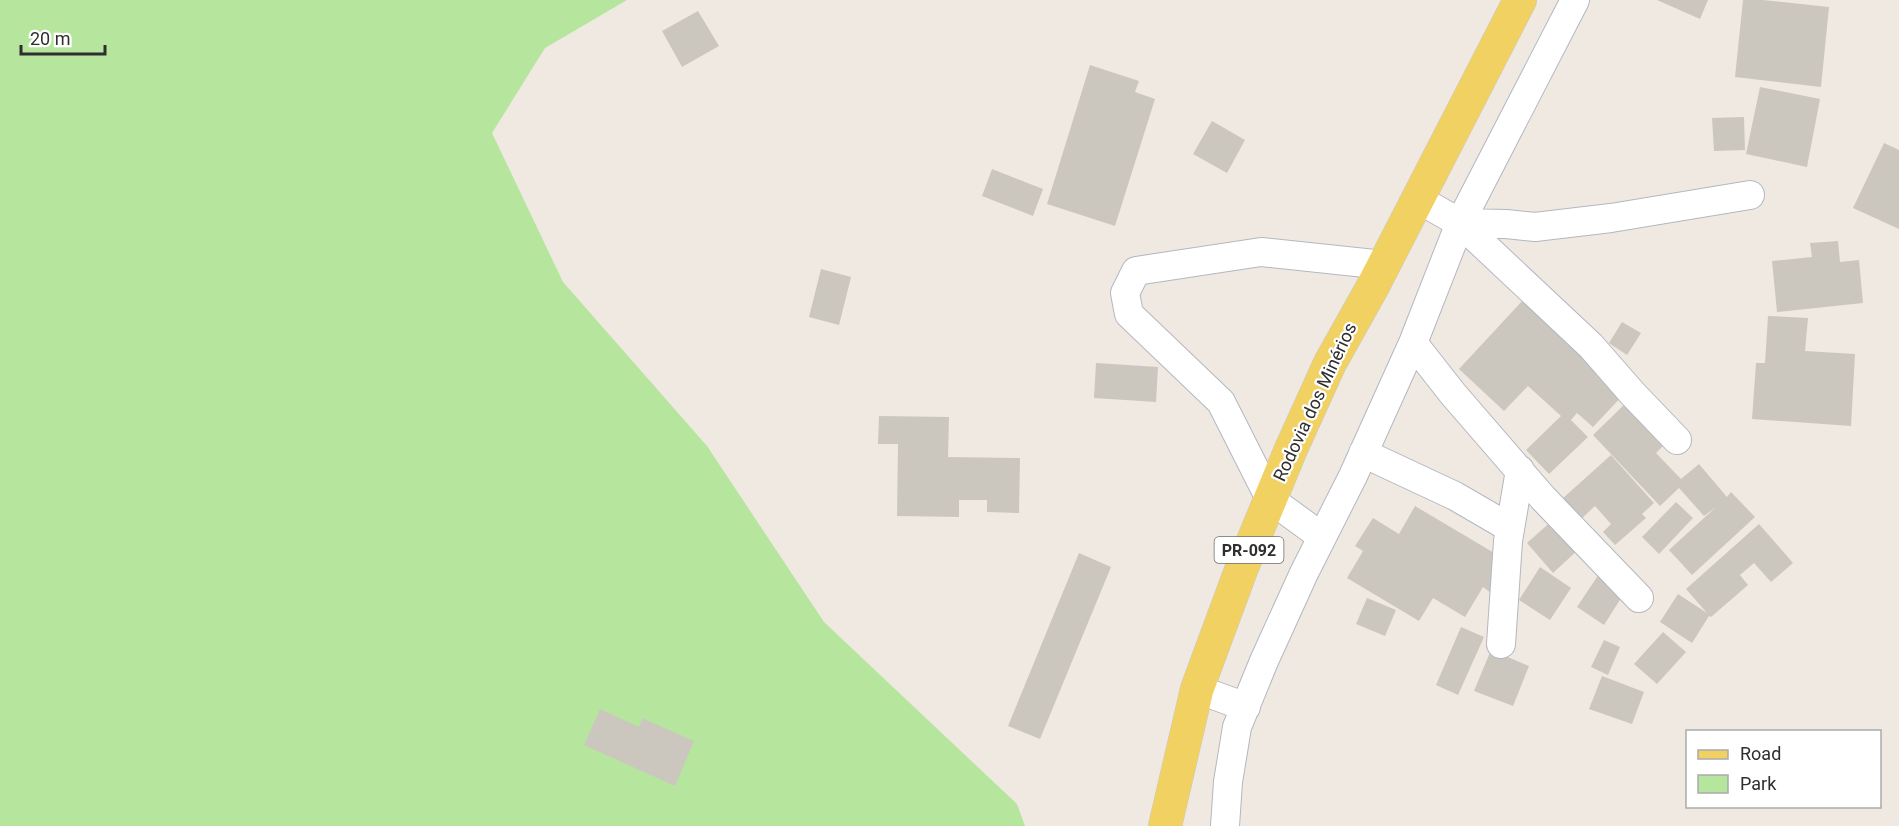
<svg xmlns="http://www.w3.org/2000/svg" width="1899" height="826" font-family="Roboto,sans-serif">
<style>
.green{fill:#b6e59e}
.building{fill:#cbc7bf}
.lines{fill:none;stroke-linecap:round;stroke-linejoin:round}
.minor-casing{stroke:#b4b7c1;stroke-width:30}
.major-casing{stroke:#c9c9c9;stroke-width:34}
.minor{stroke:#fff;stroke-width:28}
.major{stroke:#f2d163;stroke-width:33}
.labels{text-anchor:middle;stroke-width:4.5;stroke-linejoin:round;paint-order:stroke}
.shield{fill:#fff;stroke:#6d6d6d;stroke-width:1.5}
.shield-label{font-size:16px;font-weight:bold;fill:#2e2e2e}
.street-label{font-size:18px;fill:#2e2e2e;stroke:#fff}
</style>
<rect width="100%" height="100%" fill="#efe9e1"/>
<!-- green -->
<path class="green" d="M0,0H627L545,48L492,133L563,282L707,446L824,622L1017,804L1025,826H0Z"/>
<!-- building -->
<path class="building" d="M1657,0H1708L1700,19Z
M1743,0H1763L1829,7L1821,87L1735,77Z
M698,11L719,46L682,67L662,31Z
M1090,65L1139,81L1135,92L1155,99L1115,226L1047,204Z
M1760,87L1820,99L1807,167L1746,154Z
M1744,117L1745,150L1714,151L1712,118Z
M1212,121L1245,140L1227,173L1193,154Z
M1884,143L1899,150V229L1853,208Z
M992,169L1043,189L1033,216L982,196Z
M1838,241L1840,262L1859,260L1863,303L1777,312L1772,261L1812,257L1810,243Z
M821,269L851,277L839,325L809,317Z
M1524,299L1625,393L1593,427L1577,413L1571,420L1588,437L1549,474L1526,450L1561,416L1528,386L1504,411L1459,369Z
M1768,316L1808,318L1805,351L1855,354L1851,426L1752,419L1756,363H1765Z
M1622,322L1641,333L1627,355L1609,343Z
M1096,363L1158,367L1156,402L1094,398Z
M1626,403L1665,444L1656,453L1681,479L1699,464L1727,497L1731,492L1755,517L1692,575L1669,550L1716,507L1704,516L1679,488L1660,506L1593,435Z
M879,416L949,417L948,457L1020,458L1019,513L987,512V500H959V517L897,516L898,444H878Z
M1611,455L1654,503L1642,514L1646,518L1615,545L1603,532L1611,524L1595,506L1580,520L1562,499Z
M1676,502L1693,518L1659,554L1642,537Z
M1415,506L1501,557L1491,593L1483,587L1465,617L1433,598L1419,621L1347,578L1363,551L1355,546L1373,518L1399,534Z
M1554,519L1580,548L1553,573L1527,543Z
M1759,524L1793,563L1771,582L1754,563L1740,575L1748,585L1711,617L1709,616L1692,643L1660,622L1678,594L1707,613L1686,589Z
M1079,553L1111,567L1040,739L1008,726Z
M1540,567L1571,588L1550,620L1519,600Z
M1599,574L1625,592L1604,625L1577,607Z
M1367,598L1396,610L1385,636L1356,624Z
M1461,627L1484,637L1458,695L1436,685Z
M1663,632L1686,652L1657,684L1634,664Z
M1604,640L1620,647L1608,675L1591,667Z
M1491,650L1529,666L1513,706L1474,691Z
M1602,676L1644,692L1632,724L1589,709Z
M600,709L639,727L642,718L694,741L675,786L584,745Z"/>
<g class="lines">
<!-- minor casing -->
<g class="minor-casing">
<path id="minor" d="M1418,199L1460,223L1591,346L1632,393L1677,440
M1460,223L1506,224L1535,227L1611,218L1750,195
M1413,343L1453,394L1543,498L1639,598
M1363,453L1455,496L1510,528
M1322,537L1270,499L1221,402L1129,314L1125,293L1136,271L1261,252L1384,265
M1501,644L1508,541L1520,470
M1197,689L1246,707
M1225,826L1228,782L1237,727L1264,661L1304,573L1353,476L1413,343L1460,223L1575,0"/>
</g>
<!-- major casing -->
<g class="major-casing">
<path id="major" d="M1165,826L1197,689L1241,570L1291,449L1330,363L1372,288L1520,0"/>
</g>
<!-- minor -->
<use href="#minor" class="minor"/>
<!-- major -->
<use href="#major" class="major"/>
</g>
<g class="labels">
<!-- shield labels -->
<rect class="shield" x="1214.5" y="537" width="69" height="26" rx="4.5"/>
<g class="shield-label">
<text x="1249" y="556">PR-092</text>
</g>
<!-- street labels -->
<g class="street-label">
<text transform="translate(1315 402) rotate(-65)" y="6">Rodovia dos Minérios</text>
</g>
</g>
<!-- legend -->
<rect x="1686" y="730" width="195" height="78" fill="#ffffff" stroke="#ababab" stroke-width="1.5"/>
<rect x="1698" y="750" width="30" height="9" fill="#f2d163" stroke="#ababab" stroke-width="1.5"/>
<text x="1740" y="760" font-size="18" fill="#2e2e2e">Road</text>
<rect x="1698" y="775" width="30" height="18" fill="#b6e59e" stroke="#ababab" stroke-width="1.5"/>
<text x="1740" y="790" font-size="18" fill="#2e2e2e">Park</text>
<!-- scale -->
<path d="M21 45v9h84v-9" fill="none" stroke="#2e2e2e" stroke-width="3"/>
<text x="30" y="45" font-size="18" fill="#2e2e2e" stroke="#ffffff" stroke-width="4.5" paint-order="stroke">20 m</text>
</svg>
